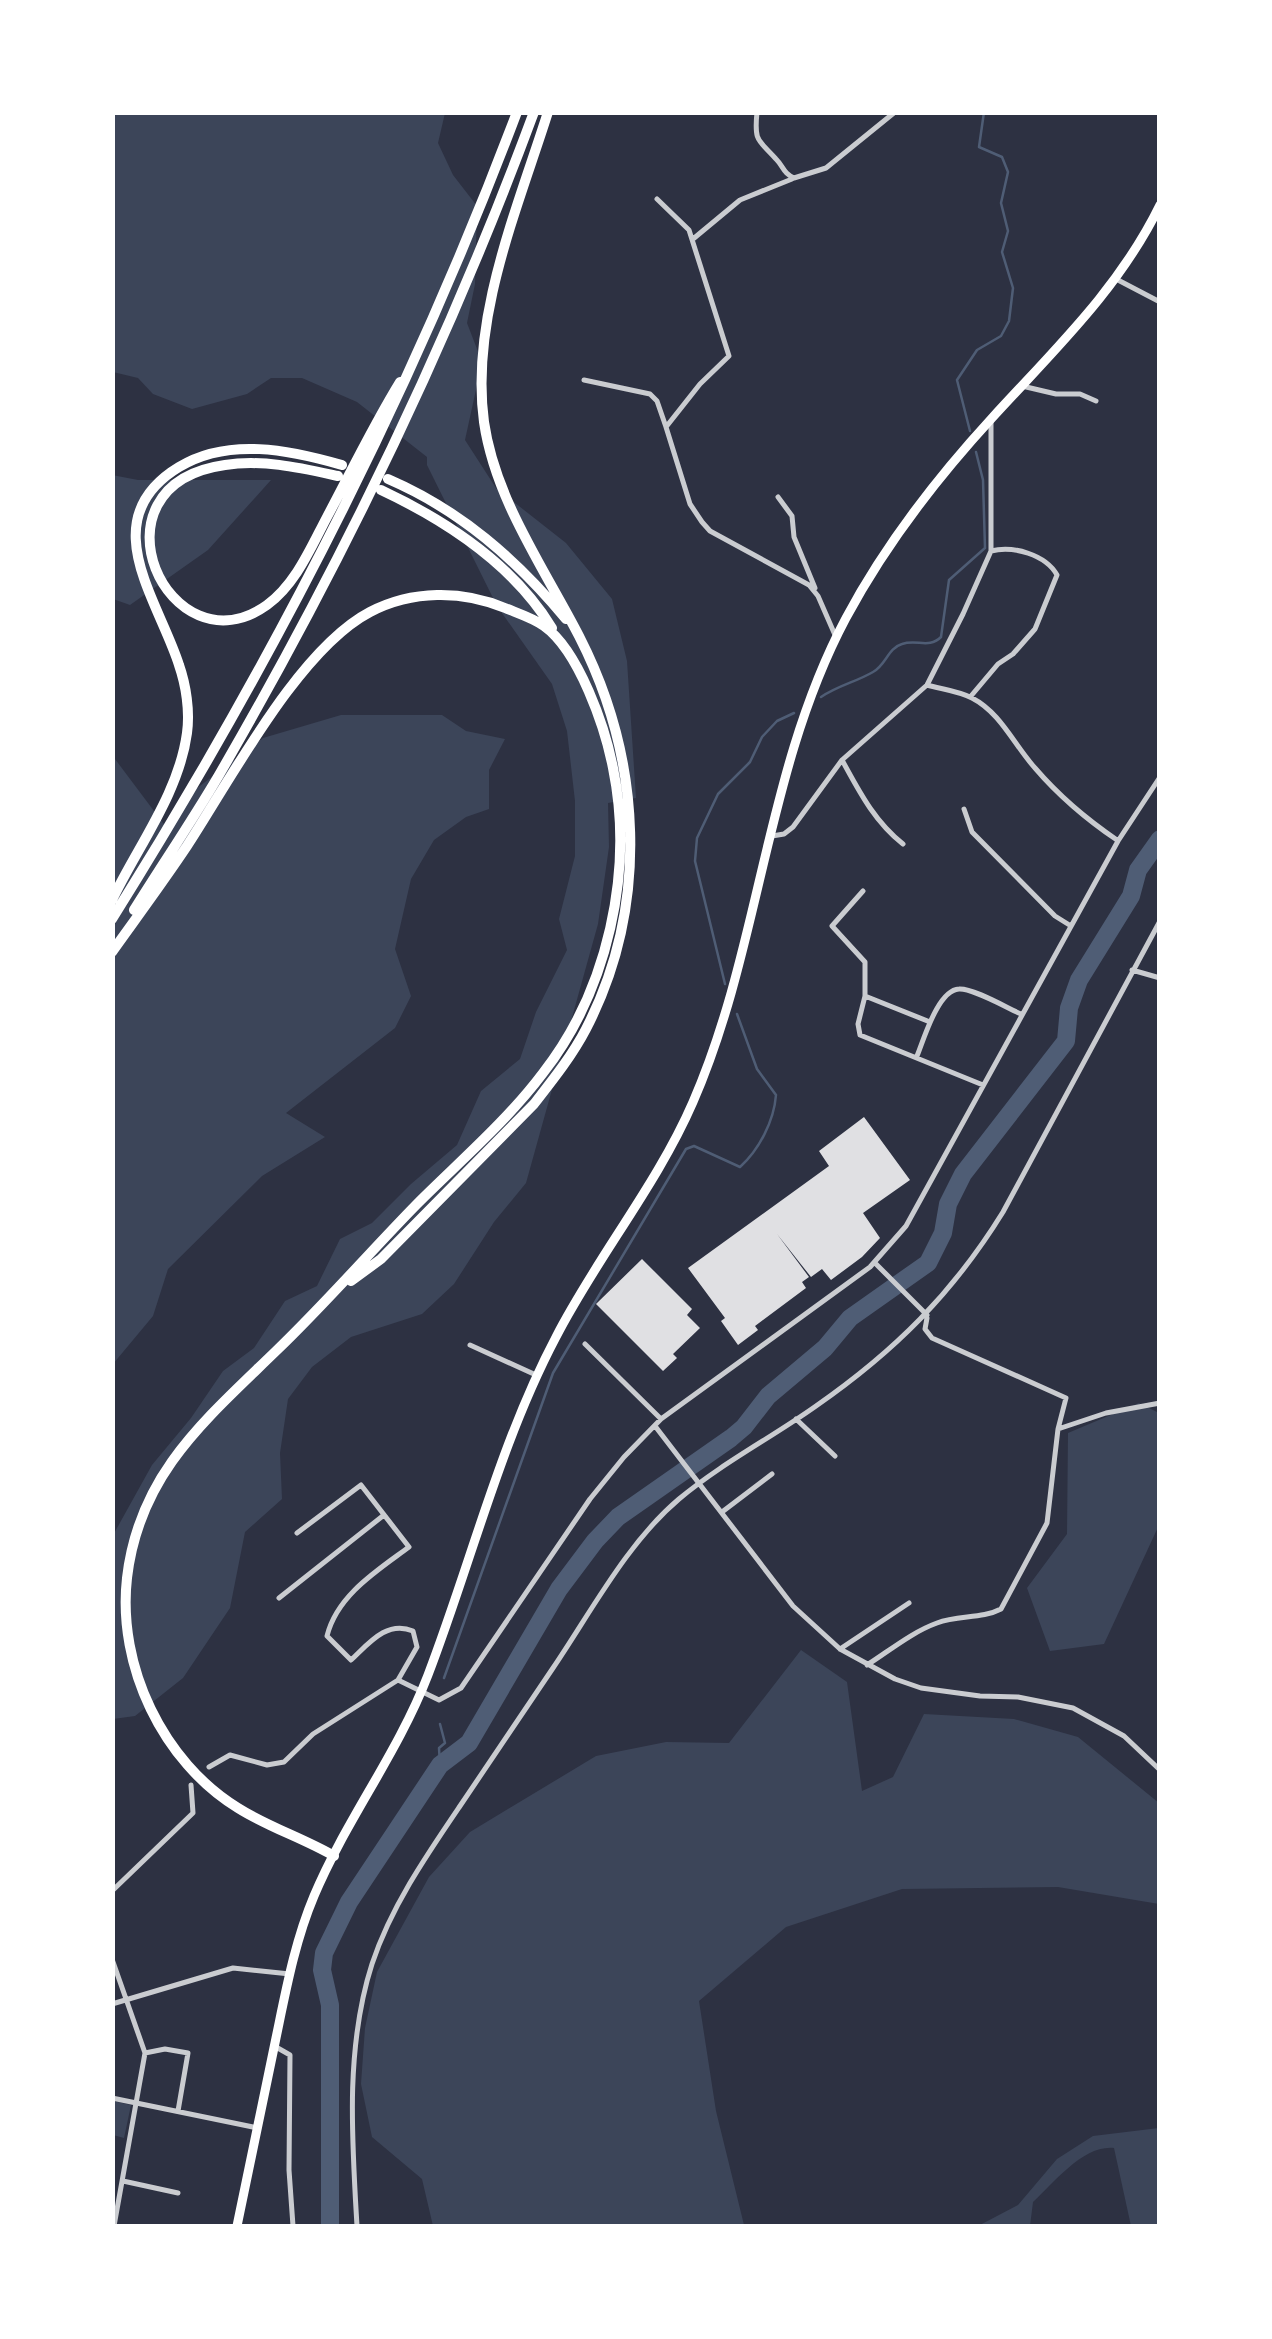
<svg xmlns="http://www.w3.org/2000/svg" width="1272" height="2339" font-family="Ubuntu,sans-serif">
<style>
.green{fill:#3c4559}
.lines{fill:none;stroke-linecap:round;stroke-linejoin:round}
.stream{stroke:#4f5d75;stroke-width:2.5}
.river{stroke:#4f5d75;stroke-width:18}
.building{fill:#e0e0e3}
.minor{stroke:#caccd0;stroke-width:5}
.trunk{stroke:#fff;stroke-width:9}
.motorway{stroke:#fff;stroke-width:10}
</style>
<rect width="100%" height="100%" fill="#2d3142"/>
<!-- green -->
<path class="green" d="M113,113H445L438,143L453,175L477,206L475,284L467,323L482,362L465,440L496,488L566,543L612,599L627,661L636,798L608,803L609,847L598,924L526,1183L494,1222L454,1284L422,1314L351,1337L312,1367L288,1399L280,1453L282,1499L245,1532L230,1608L183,1678L135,1716L113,1719L112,1537L152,1465L191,1418L223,1371L254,1348L285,1301L317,1286L340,1239L372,1223L411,1184L457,1145L481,1091L520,1059L536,1012L567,950L559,919L575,856V801L567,731L552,684L497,606L427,465V457L357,402L302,378H271L247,394L192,409L153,394L138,378L113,372Z
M112,475L138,480H271L208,550L130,605L113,599Z
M341,715H442L466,731L505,739L489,770V809L466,817L434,840L411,879L395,949L411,996L395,1028L286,1113L325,1137L262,1176L168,1269L153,1316L113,1364L112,755L169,831L192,792L263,738Z
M1139,1403L1159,1413V1525L1104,1644L1050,1651L1027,1588L1067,1534L1068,1433Z
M801,1650L847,1682L862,1791L893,1777L924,1714L1014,1719L1078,1737L1159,1803V1904L1058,1887L902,1889L786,1927L699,2001L716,2111L744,2225L752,2226H433L422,2179L372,2137L361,2084L365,2028L377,1972L429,1877L470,1832L596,1756L666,1742L729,1743Z
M113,2101L131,2105L124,2138L113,2135Z
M1159,2128V2226H1131L1114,2148C1083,2145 1055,2182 1033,2202L1030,2226H978L1018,2205L1057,2159L1093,2136Z"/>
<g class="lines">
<!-- stream -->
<path class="stream" d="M970,431L957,380L977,350L1001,336L1009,321L1013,288L1002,252L1008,231L1001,203L1008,172L1002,157L979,147L984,112
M821,697C839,685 856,682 873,672C886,665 888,648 902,644C917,639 929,649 941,637L949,580L985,548L983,480L976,452
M725,984L695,861L697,838L718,794L750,762L762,737L777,721L794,713
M444,1678L553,1373L686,1149L694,1146L740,1167C759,1150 774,1121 776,1095L757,1069L737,1014
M440,1724L445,1743L439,1748L440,1765"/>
<!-- river -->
<path class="river" d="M330,2226V2005L322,1970L324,1953L349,1902L440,1765L469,1743L559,1589L595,1541L618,1517L731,1438L744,1427L768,1396L825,1348L850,1318L928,1263L943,1233L948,1204L963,1174L1066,1041L1069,1008L1079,980L1131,896L1138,870L1160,839"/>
</g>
<!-- building -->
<path class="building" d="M864,1117L910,1180L863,1213L880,1238L862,1257L831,1280L822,1269L811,1277L777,1234L809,1277L802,1282L806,1288L755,1326L758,1330L738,1345L721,1321L725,1318L688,1268L829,1166L819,1151Z
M642,1259L692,1309L687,1315L700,1328L673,1354L677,1358L663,1371L596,1304Z"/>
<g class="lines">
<!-- minor -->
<path class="minor" d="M757,112C754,142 758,139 776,159C784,167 783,173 794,178L826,168L895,112
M657,199L689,230L729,356L700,384L666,427L690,504L702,522L710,531L809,585L818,596L835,635
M693,239L740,200L792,179
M1116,279L1160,302
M584,380L650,394L657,401L666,427
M1022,386L1056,394H1080L1096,401
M778,497L792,516L794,537L815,588
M927,685C941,689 959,691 972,698C1001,713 1014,745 1035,768C1059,796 1086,819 1117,840
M971,696L998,664L1013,654L1035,629L1057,575C1046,555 1013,545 991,551
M842,760C859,791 874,821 903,844
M964,809L972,832L1055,916L1071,926
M772,836L784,834L793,827L842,760L927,685L963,614L991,551V421
M863,891L832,926L865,962V996L858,1024L860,1035L983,1085
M1132,970L1160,978
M865,996L930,1022
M917,1056C924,1039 938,990 959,989C973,988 1007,1008 1021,1014
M875,1263L927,1315
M927,1318L925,1329L932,1338L1066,1398L1058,1429L1106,1413L1160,1403
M585,1344L661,1419
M470,1345L536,1375
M796,1419L835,1456
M655,1426L793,1606L840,1649L895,1679L921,1688L980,1696L1018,1697L1073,1708L1124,1736L1160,1770
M722,1512L772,1474
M297,1533L361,1485L409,1547C378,1570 337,1595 327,1636L351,1660C369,1643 387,1620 413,1631L417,1647L398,1680
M279,1598L384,1515
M840,1649L909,1603
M867,1665C889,1651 912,1632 937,1623C958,1615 982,1619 1001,1609L1047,1523L1058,1429
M209,1767L230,1755L267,1765L284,1762L313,1734L398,1680L439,1700L461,1688L590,1499L624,1457L661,1419L870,1267L906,1226L1118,841L1160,777
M112,1891L193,1813L191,1785
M112,1959L145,2053L114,2226
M112,2004L233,1968L290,1974
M276,2047L290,2055L289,2170L293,2226
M145,2053L165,2049L188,2053L178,2111
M112,2098L258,2128
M123,2181L178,2193
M357,2226C352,2140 345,2048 372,1964C391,1907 426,1856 460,1806C491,1760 522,1714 553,1668C591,1612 627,1543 679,1499C722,1463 771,1438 816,1406C895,1351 953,1293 1003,1212L1160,921"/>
<!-- trunk -->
<path class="trunk" d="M237,2226C250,2164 263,2101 276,2038C286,1990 295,1941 314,1896C346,1820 398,1753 428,1675C471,1563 500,1443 556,1337C597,1257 657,1185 693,1102C761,946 765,770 846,618C885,545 936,479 992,418C1054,350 1119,289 1160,205"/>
<!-- motorway -->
<path class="motorway" d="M338,476C301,468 263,459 225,465C82,485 169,675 267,605C296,584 311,547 327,517C351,472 373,426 400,382
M388,479C460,510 516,559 566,619
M381,490C447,521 513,564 552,628
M112,900C138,846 179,793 187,733C190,711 186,685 179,665C158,599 93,519 179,467C228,437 290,450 342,465
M134,910C162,865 192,821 219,775C342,563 449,342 534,112
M112,919C273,662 410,396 517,112
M112,952C137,917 163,882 187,846C231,779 299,649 370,612C412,590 462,590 505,608C517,613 533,618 544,626C579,651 605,727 613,768C634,871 608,990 543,1073C507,1121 459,1162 417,1204C369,1253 325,1304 276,1351C205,1420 139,1474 127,1578C117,1666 163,1762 238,1808C268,1827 303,1838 334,1856
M351,1281L381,1259L534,1104C552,1081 572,1056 586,1029C650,905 642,759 579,636C544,568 495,499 484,422C470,319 517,210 548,112"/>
</g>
<!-- border -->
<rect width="1272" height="2339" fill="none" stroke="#ffffff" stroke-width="230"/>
</svg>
